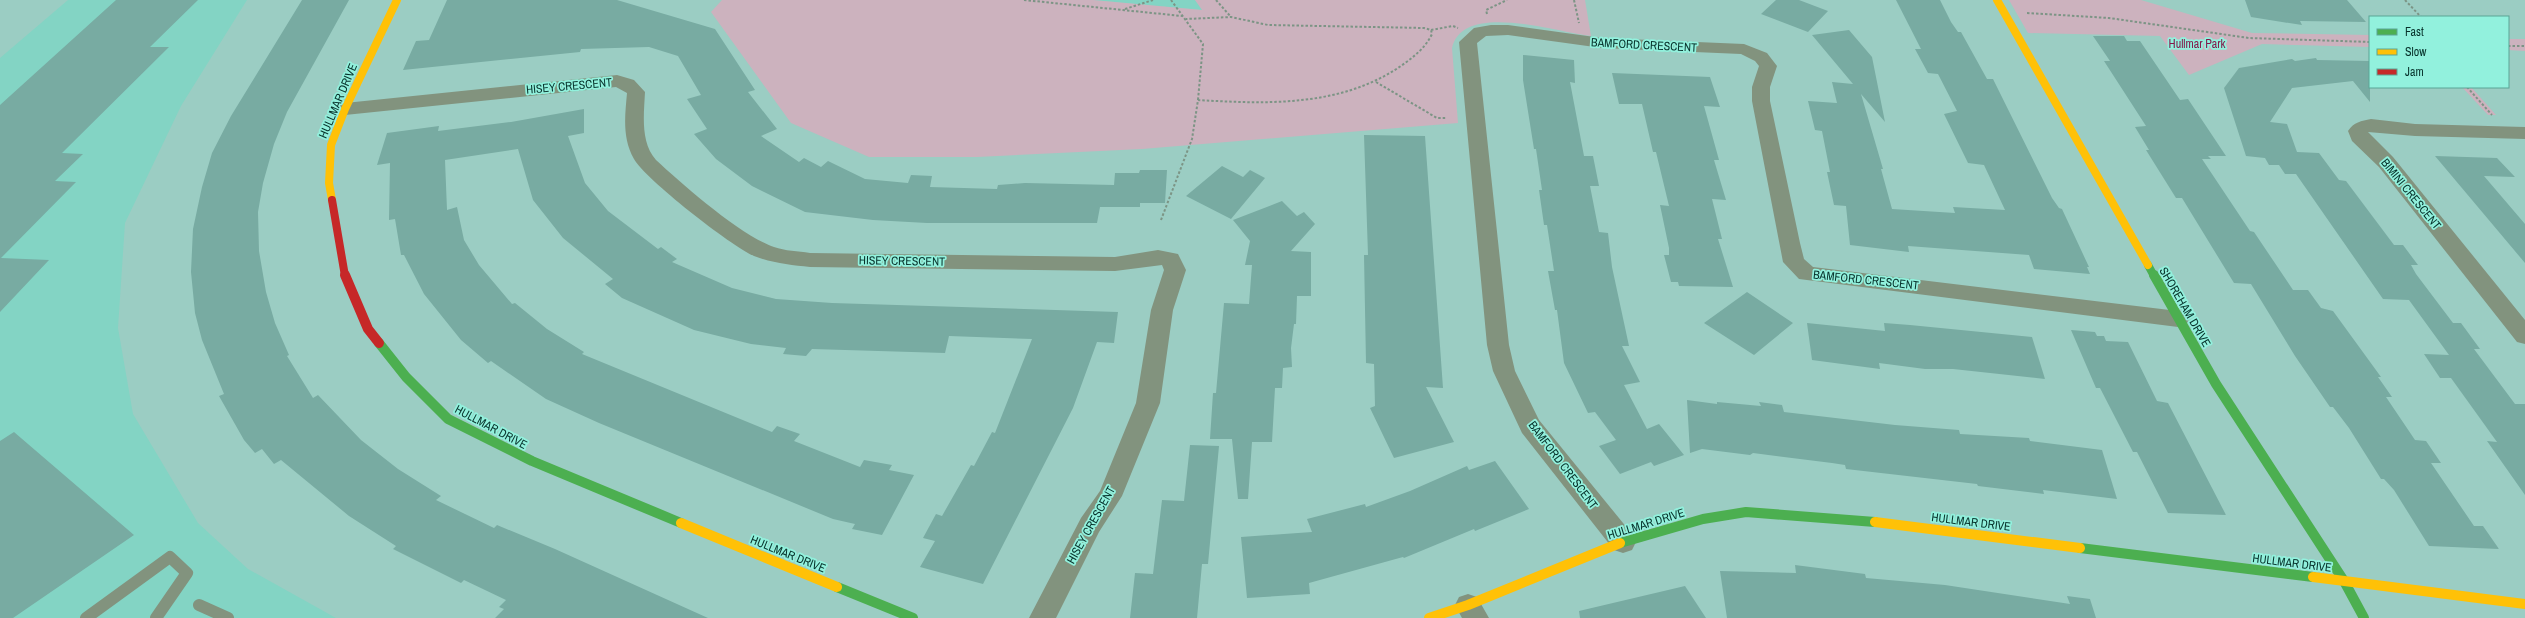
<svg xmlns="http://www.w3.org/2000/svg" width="2525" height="618" font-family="'Archivo Narrow',sans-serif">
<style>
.built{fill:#83d4c4}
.green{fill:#ccb2be}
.building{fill:#78aba2}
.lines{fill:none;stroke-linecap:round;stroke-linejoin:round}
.path{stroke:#7c9485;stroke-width:2;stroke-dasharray:2.5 2;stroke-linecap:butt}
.lane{stroke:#82937e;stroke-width:12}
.street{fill:#82937e;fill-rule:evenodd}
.fast-far1{stroke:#4caf50;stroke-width:8}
.fast{stroke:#4caf50;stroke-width:10}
.slow-far1{stroke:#ffc107;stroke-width:8}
.slow{stroke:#ffc107;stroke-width:10}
.jam-far1{stroke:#c62828;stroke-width:8}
.jam{stroke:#c62828;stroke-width:10}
.labels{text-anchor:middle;stroke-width:3.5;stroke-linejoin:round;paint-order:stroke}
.park-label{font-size:12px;fill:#841749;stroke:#92f1dd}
.street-label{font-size:12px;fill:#07322b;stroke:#92f1dd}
</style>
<rect width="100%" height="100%" fill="#9bcdc3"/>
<!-- built -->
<path class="built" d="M68,0H247L181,106L125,223L118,328L133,414L198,523L248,569L336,618H0V58Z
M1093,0H1195L1203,10Z"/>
<!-- green -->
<path class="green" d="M722,0H1093L1202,10L1195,0H1585L1591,36C1558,33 1463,0 1452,48L1458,123L1142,149L977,157H869L791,123L711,12Z
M2009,0H2141L2252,33L2370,35V47L2262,44L2189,75L2160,36L2028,33Z
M2508,39H2525V51L2508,50Z
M2462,87H2471L2496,115H2488Z"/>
<!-- building -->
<path class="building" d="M116,0H198L150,47H169L62,153L83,154L55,181L76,182L1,258L49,260L0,312V105Z
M302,0H349L287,112L274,144L263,183L258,212L259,251L266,292L275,323L289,355L287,356L313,398L318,395L361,440L398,469L441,496L436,500L494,528L497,525L555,549L708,618H495L504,609L499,607L506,600L464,580L461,583L393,549L396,546L349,516L281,460L274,464L262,449L255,453L244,440L219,396L224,394L202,340L195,313L191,272L193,229L202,187L212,153L231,116Z
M447,0H617L715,29L755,90L748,92L777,129L761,136L799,162L804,158L821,167L828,161L865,179L908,183L911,175L932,176L930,187L997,189L998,185L1025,183L1114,185L1115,173H1139L1140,170H1167L1165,203H1140V207H1100L1097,223H927L873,220L805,212L752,186L716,159L694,134L707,129L687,99L701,95L678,56L649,47L581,49L580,52L403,70L416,41L429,40Z
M1776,0H1799L1828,11L1808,32L1761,14Z
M1896,0H1940L1951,22L1958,32H1961L1987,79H1993L2052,198L2059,208L2062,209L2089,267H2087L2090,274L2034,269L2029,255L1908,246L1909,252L1850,245L1846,206L1834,205L1827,172H1830L1822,131L1815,130L1808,101L1837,103L1832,82L1853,84L1812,35L1849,30L1872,57L1885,122L1861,94L1883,169H1881L1892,209L1955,213L1953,207L2005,210L1984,165L1968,163L1944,114L1957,111L1938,74L1928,73L1915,49H1921Z
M2245,0H2347L2366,22L2300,21L2302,25L2282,22L2251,17Z
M2093,36H2124L2127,41H2140L2180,100L2188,99L2226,156H2208L2211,159H2202L2250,231L2254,232L2293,290H2308L2321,308L2333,311L2381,377H2378L2392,397H2386L2415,440L2426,441L2441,463H2431L2474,526H2483L2499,549L2429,546L2394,490L2384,479H2381L2349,428L2333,407H2330L2295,356L2251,284L2234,283L2182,198H2176L2146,150H2149L2135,127L2146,126L2104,61H2110Z
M1523,55L1574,60L1575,83L1570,82L1584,156H1593L1599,186H1590L1599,232L1608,233L1612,267L1629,346H1622L1640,382L1624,385L1647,429L1659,424L1684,455L1654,466L1651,462L1620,474L1599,446L1616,440L1595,412L1588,413L1564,363L1557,310H1555L1548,271H1554L1547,225H1544L1539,190H1542L1536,149H1534L1523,80Z
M2316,58L2317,60L2370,61V102L2353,81L2292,88L2270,122L2287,124L2297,152L2319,153L2339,180L2346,181L2394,245H2403L2418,265H2411L2416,274L2453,323H2461L2480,349H2474L2515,404H2525V495L2487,441L2497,442L2451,378H2440L2424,354L2449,355L2409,300L2383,299L2296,174H2285L2279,165H2269L2265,158L2246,156L2224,88L2239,68L2292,59L2295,61Z
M1612,73L1710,77L1720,107L1704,106L1719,160H1714L1726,200L1712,199L1722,239H1718L1733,287L1679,286L1678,282H1671L1664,255H1669V248L1660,205L1669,206L1656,152H1653L1642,104H1619Z
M584,109V133L568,136L585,183L608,211L658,249L661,247L677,259L672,262L732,288L776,299L832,303L1118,312L1114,343L1097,342L1073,408L983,584L920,567L935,541L923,538L936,514L942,516L971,465L974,466L992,432L995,433L1032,339L949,336L945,353L812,349L806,356L783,354L786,348L751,344L694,330L622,298L605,284L613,279L563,238L533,200L518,149L445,160L447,210L457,207L464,240L479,265L512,304L515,303L547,329L584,352L582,354L772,432L777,426L800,434L794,441L860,467L864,460L892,465L889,470L914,475L882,535L852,529L855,524L833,519L599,423L546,399L491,361L488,363L461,340L424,294L404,255H401L395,219L389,220L390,163L377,165L387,133L439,126L438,131L511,122Z
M1364,135L1425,136L1443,388L1426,387L1454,442L1394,458L1370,408L1375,406L1374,364L1366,363L1364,255H1368Z
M2435,156L2497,158L2515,177L2484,176L2525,224V263Z
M1222,166L1243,177L1250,170L1265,178L1231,219L1186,196Z
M1282,201L1297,216L1304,212L1315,224L1291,251L1311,252V296H1297L1296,324H1294L1291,348L1292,367L1283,368L1282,388H1275L1272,442H1252L1248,499H1238L1232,439H1210L1213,393H1216L1224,303L1249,304L1252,265H1245L1250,241L1233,220Z
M1747,292L1793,323L1754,355L1704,323Z
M1807,323L1885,331L1884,323L1910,325L2032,337L2045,379L1953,369H1925L1879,363L1880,369L1812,360Z
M2071,330L2095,332L2097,336H2104L2106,341L2128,342L2157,401L2168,403L2226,515L2168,513L2137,452H2133L2100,388H2096Z
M1687,400L1717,404V402L1761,406L1759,402L1782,405L1784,412L1895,425L1959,430L1960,434L2029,438L2030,441L2102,450L2117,499L2043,490L2044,494L1978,486L1977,484L1846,469L1845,465L1832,463L1753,453L1750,455L1702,449L1690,453Z
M14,432L134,535L13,618H0V441Z
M1190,445L1219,446L1208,564H1202L1197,618H1130L1135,573L1153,574L1162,500L1184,501Z
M1495,461L1529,509L1475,531L1474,529L1404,558L1403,557L1309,583L1310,594L1247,598L1241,537L1312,532L1307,519L1365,504L1366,507L1410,491L1467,466L1469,470Z
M1795,565L1865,574L1866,578L1945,585L2070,604L2067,596L2090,599L2096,618H1727L1720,571L1796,573Z
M1685,586L1706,618H1580L1579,611Z"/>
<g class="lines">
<!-- path -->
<path class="path" d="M1024,0L1182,16
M1171,0L1203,44L1198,100
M1216,0L1231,17
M1574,0L1579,23
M2405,0L2421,17
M1125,9L1153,0
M2027,13L2109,18L2249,38L2370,42
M1487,14L1486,10L1507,0
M1431,30L1453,26L1458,28
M2508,46H2525
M1376,82L1437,118H1446
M2467,87L2492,115
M1161,220L1192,139L1198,100C1266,104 1338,107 1398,68C1411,59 1425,49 1432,34L1431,30L1424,28L1268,25L1231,17L1186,19"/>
<!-- lane -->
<path class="lane" d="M199,605L228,618
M86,618L170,557L187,573L156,618"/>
<!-- street -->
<path class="street" d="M1491,25H1508L1602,38L1744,44L1767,53L1777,66L1770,87V101L1800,243L1804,259L1813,267L2178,311L2186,313L2189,319L2186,325L2178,327L1799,279L1783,262L1752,101V87L1759,66L1755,61L1741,54L1602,48L1508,35L1486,36L1477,43L1509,345L1515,371L1539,420L1632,534L1636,542L1632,550L1623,553L1614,550L1522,433L1493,371L1487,345L1459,42L1474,28Z
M617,75L634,80L645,92C644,114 640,142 656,160C682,184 741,236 774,247C785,251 798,251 810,253L1115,257L1158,250L1178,254L1186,270L1173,310L1160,403L1122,496L1099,532L1056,618H1029L1081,518L1100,491L1136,403L1151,310L1164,270L1162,265L1115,271L810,267C791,265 772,263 754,256C731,246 645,179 634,159C622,138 625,116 627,93L616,87L345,115L338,113L336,109L338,105L345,103Z
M2371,119L2415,124L2525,127V139L2415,136L2368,132L2393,157L2525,320V344L2517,342L2379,167L2352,141L2348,131C2354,122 2361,121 2371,119Z
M1468,594L1477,597L1489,618H1462L1455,605L1459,597Z"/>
<!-- fast-far1 -->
<path class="fast-far1" d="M2148,265L2154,276"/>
<!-- fast -->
<path class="fast" d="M2154,275L2216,384L2344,581L2364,618
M379,343L406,377L448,419L532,461L681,523
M1620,543L1703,519L1746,512L1875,522
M2080,548L2313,577
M837,587L913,618"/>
<!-- slow-far1 -->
<path class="slow-far1" d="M1997,0L2148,265
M332,200L329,183L331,145L345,109L397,0"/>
<!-- slow -->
<path class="slow" d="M1875,522L2080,548
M681,523L837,587
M2313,577L2525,604
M1429,618L1468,605L1620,543"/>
<!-- jam-far1 -->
<path class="jam-far1" d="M332,200L345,276"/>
<!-- jam -->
<path class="jam" d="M345,275L368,329L379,343"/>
</g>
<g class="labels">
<!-- park labels -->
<g class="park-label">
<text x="2197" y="48">Hullmar Park</text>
</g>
<!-- street labels -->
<g class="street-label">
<text transform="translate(1644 45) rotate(3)" y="4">BAMFORD CRESCENT</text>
<text transform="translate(569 86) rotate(-5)" y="4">HISEY CRESCENT</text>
<text transform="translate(338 101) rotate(-67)" y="4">HULLMAR DRIVE</text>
<text transform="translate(2411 194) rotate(51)" y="4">BIMINI CRESCENT</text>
<text transform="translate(902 261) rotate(1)" y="4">HISEY CRESCENT</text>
<text transform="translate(1866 280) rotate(6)" y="4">BAMFORD CRESCENT</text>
<text transform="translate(2185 307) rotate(60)" y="4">SHOREHAM DRIVE</text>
<text transform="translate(491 427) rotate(28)" y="4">HULLMAR DRIVE</text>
<text transform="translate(1563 465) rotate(53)" y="4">BAMFORD CRESCENT</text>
<text transform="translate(1971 522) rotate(7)" y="4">HULLMAR DRIVE</text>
<text transform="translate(1646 524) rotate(-17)" y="4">HULLMAR DRIVE</text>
<text transform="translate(1091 525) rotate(-61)" y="4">HISEY CRESCENT</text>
<text transform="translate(788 554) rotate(22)" y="4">HULLMAR DRIVE</text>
<text transform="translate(2292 563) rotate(7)" y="4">HULLMAR DRIVE</text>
</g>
</g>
<!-- legend -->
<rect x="2369" y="16" width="140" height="72" fill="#92f1dd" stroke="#5aa596"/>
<rect x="2377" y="29" width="20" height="6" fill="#4caf50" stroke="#5aa596"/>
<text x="2405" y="36" font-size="12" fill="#07322b">Fast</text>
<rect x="2377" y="49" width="20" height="6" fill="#ffc107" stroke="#5aa596"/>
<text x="2405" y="56" font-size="12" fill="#07322b">Slow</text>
<rect x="2377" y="69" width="20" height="6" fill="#c62828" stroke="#5aa596"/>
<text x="2405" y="76" font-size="12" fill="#07322b">Jam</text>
</svg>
